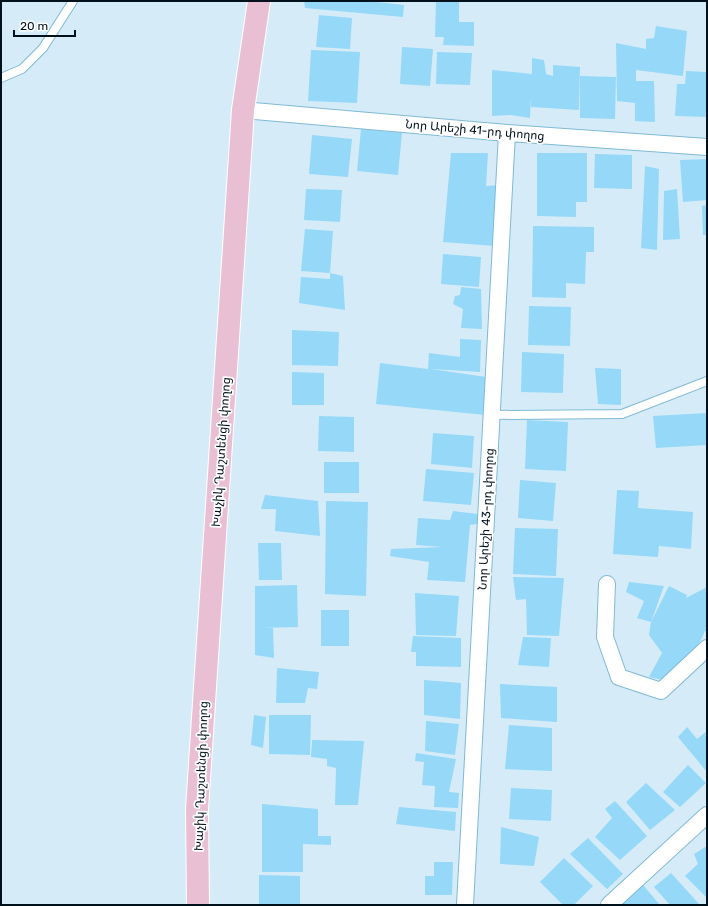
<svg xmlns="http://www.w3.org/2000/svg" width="708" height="906" font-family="Rubik,'Noto Sans Armenian',sans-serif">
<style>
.building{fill:#95d8f8}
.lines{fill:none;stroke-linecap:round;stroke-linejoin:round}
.service-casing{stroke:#7fb9d5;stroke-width:10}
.minor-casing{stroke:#7fb9d5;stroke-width:18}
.primary-casing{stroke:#fff;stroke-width:24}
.service{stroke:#fff;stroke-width:8}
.minor{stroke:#fff;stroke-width:16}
.primary{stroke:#e9c0d3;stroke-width:22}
.labels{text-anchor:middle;stroke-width:3.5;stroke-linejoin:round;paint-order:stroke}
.street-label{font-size:12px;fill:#00111b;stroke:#fff}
</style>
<rect width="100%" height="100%" fill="#d5ecf8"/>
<!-- building -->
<path class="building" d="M304,1H367L404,5L403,17L305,8Z
M436,1H459V22H474V46L443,45L444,37H435Z
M319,15L352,18L350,49L316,47Z
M656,26L687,31L683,76L636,70V81H654L655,122L635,121V103L617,101L616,43L646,49V39L654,38Z
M402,47L433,49L430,86L400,84Z
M311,50L360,52L357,103L308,101Z
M437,52L472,53L470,85L436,84Z
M532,58L544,60L546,74L553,76V65L580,67L579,110L531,107V96L530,118L511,115L492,116V70L532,74Z
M686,71L707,72V117L675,116L677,84H685Z
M580,76L616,77L615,119L580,118Z
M361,129L402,133L398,175L357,171Z
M312,135L352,139L348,177L309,174Z
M451,153H488L486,186L500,185L495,246L443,242Z
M537,153H587V202H576V217L537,216Z
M595,154L632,155V189L594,188Z
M707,159V200L683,202L680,160Z
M645,166L659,169L657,250L641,248Z
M306,189L342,190L340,222L304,220Z
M677,189L680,239L663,240L664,191Z
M707,205V235H703L702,206Z
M533,226L594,227V252H586L585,284L566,283V298L532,297Z
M305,229L333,231L330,273L301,271Z
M443,254L481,257L479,287L441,284Z
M330,273L343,276L345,310L299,303L301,277L330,279Z
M461,287L481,289L482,329L461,328L463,309L453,304L455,296L460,295Z
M529,306L571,307L570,346L528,345Z
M292,330L339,332L338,366L292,365Z
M460,339L481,340L480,372L431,369L486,377L485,415L376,404L380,363L428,369L429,353L460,357Z
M522,352L564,354L563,393L521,392Z
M595,368L621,369V405L598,404Z
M292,372L324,373V405H292Z
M707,413V445L656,448L653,416Z
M319,416L354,417V452L318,451Z
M527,420L568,422L566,471L525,469Z
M433,433L474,436L472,468L431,464Z
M324,462H359V493H324Z
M426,469L474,473L471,505L423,501Z
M520,480L556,483L553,521L518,518Z
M617,490L639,491L638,508L693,512L691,549L659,546L658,557L613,554Z
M265,495L318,501L320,536L275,531L276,509H261Z
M326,501L368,502L366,596L325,594Z
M453,511L477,514V524L470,525L465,582L427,580L429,562L390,556L391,549L442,547L416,545L418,518L450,520Z
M515,528L558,529L556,576L513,574Z
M258,543H281L282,580H259Z
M513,577L564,578L559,636L527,635L526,599L516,600Z
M629,582L664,586L651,622L669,586L687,595L686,598L707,587V631H705L694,655L663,680L649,677L662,653L649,635L651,622L637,618L644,601L626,592Z
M297,585L298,627L258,628H273L274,658L255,655V586Z
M415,593L459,596L456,636L416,635Z
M321,610H349V646H321Z
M413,636L461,638V667L416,666V652H411Z
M523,637L551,638L549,667L518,665Z
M277,668L319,672L317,689L308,688L305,703H276Z
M424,680L461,683L460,719L424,715Z
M500,684L557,687V722L501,718Z
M254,715L266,717L263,748L251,745Z
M269,715H311L310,755L269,754Z
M426,721L459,724L455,755L425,751Z
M509,725L552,728V771L505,769Z
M687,727L697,739L707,731V772L678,737Z
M312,740L364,741L358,805H335L336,768L327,766V759L311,757Z
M416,753L456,759L449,792L459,793L458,808L434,807L435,786L422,785L424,762L415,761Z
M688,765L706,783L680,807L663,792Z
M646,783L675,810L650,830L626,802Z
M511,788L552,790L551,821L509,819Z
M615,801L647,836L620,860L595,837L612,818L605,809Z
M262,804L318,809V836H331V845L303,844V872H262Z
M399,807L456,812L455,831L396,824Z
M501,827L539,837L534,866L500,864Z
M588,838L623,874L607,889L570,854Z
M707,846V898L685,876L698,864L694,854Z
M564,858L593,886L574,905H563L540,882Z
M434,862H453L452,895H425V876H434Z
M671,873L700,905H670L654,887Z
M259,875L300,876V905H259Z
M643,885L660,905H621L620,904Z"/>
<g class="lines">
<!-- service casing -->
<g class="service-casing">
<path id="service" d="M1,78L22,69L43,48L73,1
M492,415L622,414L707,381"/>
</g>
<!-- minor casing -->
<g class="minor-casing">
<path id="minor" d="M243,110L507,133L707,147
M607,584L605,637L619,677L661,691L707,648
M465,905L507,133
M609,905L707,815"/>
</g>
<!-- primary casing -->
<g class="primary-casing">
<path id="primary" d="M198,905L197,809L243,110L259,1"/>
</g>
<!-- service -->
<use href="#service" class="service"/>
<!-- minor -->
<use href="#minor" class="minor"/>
<!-- primary -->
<use href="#primary" class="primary"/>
</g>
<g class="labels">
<!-- street labels -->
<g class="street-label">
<text transform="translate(475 130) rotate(5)" y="4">Նոր Արեշի 41-րդ փողոց</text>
<text transform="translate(221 452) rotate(-86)" y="4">Խաչիկ Դաշտենցի փողոց</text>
<text transform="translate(486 519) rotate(-87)" y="4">Նոր Արեշի 43-րդ փողոց</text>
<text transform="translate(201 776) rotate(-88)" y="4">Խաչիկ Դաշտենցի փողոց</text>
</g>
</g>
<!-- border -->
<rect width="708" height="906" fill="none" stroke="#00111b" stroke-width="4"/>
<!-- scale -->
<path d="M14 30v6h61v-6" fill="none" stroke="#00111b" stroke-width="2"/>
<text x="20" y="30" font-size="12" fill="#00111b" stroke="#ffffff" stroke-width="3" paint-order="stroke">20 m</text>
</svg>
